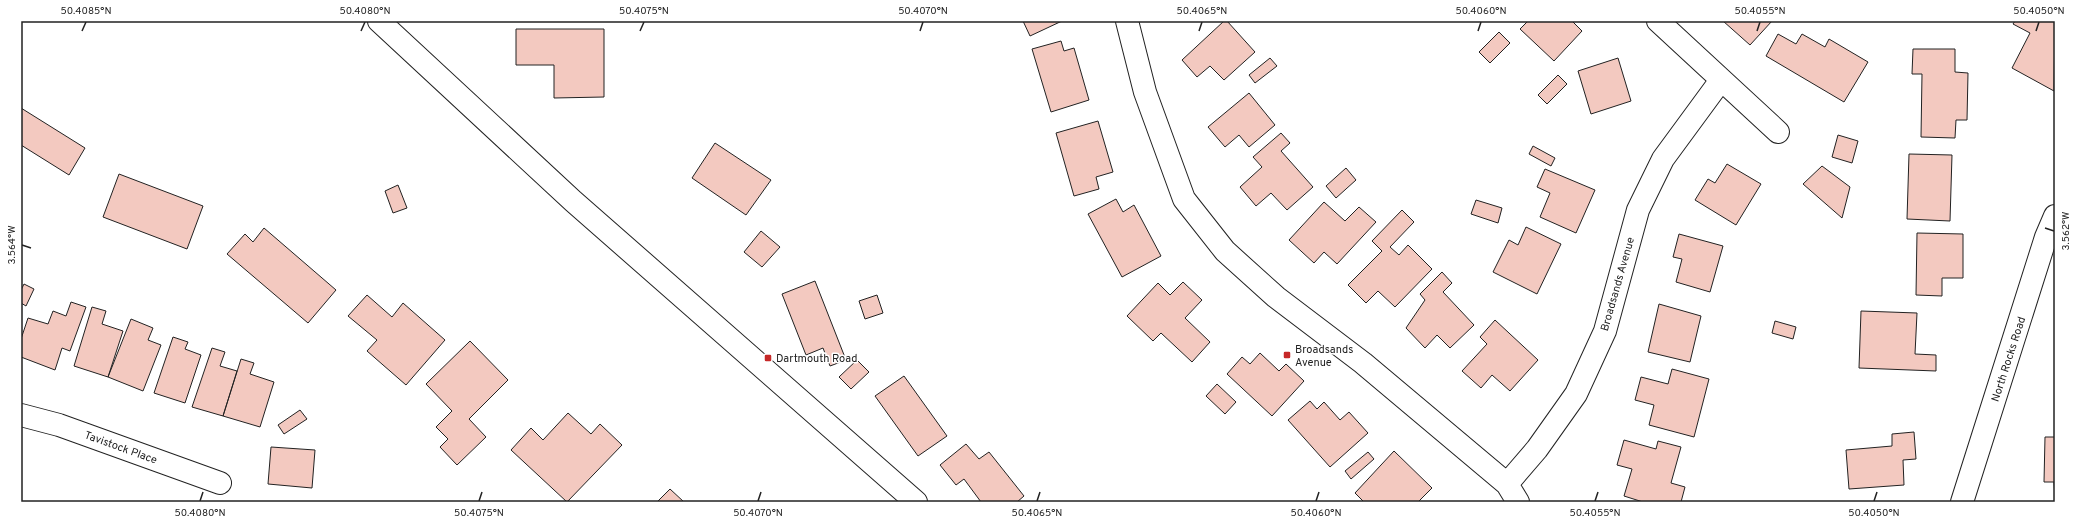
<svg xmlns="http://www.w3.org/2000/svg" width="2076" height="523" font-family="Overpass,sans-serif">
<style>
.building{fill:#f3c9c0;stroke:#222}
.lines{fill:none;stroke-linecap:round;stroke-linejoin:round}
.street-casing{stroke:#222;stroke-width:24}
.primary-casing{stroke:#222;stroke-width:24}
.street{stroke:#fff;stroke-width:22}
.primary{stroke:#fff;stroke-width:22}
.ticks{fill:none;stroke:#222;stroke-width:1.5}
.poi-dot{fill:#c62828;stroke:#fff;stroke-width:1.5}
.labels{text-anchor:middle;stroke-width:3;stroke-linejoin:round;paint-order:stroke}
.street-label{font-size:11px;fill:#222;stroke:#fff}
.poi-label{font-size:11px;fill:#222;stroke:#fff;text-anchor:start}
.neatline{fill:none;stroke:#222;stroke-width:1.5}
.ticks-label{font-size:10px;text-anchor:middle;fill:#222}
</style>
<rect width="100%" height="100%" fill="#fff"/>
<!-- building -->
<path class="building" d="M1023,21H1062L1030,36Z
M1224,21H1227L1255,52L1224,80L1210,66L1197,77L1182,60Z
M1528,21H1572L1582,31L1554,61L1520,29Z
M1723,21H1772L1750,45Z
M2015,21H2055L2054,91L2012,68L2030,33L2013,24Z
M516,29H604V97L554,98V65H516Z
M1499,32L1510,43L1490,63L1479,52Z
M1778,34L1796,44L1802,34L1825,47L1829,39L1868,62L1844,102L1766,56Z
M1061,41L1064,51L1074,48L1089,100L1051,112L1032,49Z
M1913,49H1955V72L1968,73L1967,120H1956L1955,138L1921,137L1922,74H1912Z
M1270,58L1277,66L1255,83L1249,75Z
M1618,58L1631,101L1591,114L1578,71Z
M1558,75L1567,84L1547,104L1538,95Z
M1249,93L1275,125L1249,147L1239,135L1225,147L1208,127Z
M21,108L85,148L69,175L21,145Z
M1098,121L1113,172L1096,177L1099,189L1074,196L1056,133Z
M1281,133L1290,143L1281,151L1313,187L1287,210L1271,193L1256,206L1240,187L1262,167L1253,157Z
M1838,135L1858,141L1852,163L1832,157Z
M715,143L771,180L746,215L692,178Z
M1533,146L1555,158L1551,166L1529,154Z
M1909,154L1952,155L1950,221L1907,219Z
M1727,164L1761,184L1736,225L1695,200L1708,179L1715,183Z
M1822,166L1850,187L1842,218L1803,184Z
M1346,168L1356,180L1336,198L1326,186Z
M1545,169L1595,190L1576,233L1540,217L1550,193L1537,187Z
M119,174L203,206L187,249L103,217Z
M398,185L407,208L393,213L385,191Z
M1116,199L1123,212L1134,205L1161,256L1122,277L1088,214Z
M1476,200L1502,208L1498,223L1471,214Z
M1324,202L1345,221L1359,207L1376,222L1337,264L1324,252L1314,263L1289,240Z
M1402,210L1414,222L1390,247L1399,255L1408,245L1432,269L1395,307L1378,291L1366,303L1348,285L1382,251L1372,241Z
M1526,227L1561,244L1537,294L1493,272L1509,240L1518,245Z
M264,228L336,290L308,323L227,254L245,234L253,242Z
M761,231L780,247L762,267L744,252Z
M1917,233L1963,234V278H1942V296L1916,295Z
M1679,234L1723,246L1710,292L1676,282L1682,259L1673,257Z
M1442,272L1452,283L1443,292L1474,325L1450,348L1437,335L1425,348L1406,328L1425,300L1420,294Z
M815,281L846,360L830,366L823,348L806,355L782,294Z
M1183,282L1202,300L1185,318L1210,342L1192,362L1161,333L1153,341L1127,316L1158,283L1170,295Z
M24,284L34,289L26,306L21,303V290Z
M367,295L392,317L403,303L445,340L406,385L367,351L377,340L348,316Z
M877,295L883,313L865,319L859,301Z
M71,302L86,307L70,351L62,348L55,370L21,357V339L28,318L48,324L53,311L66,316Z
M1659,304L1701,316L1690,362L1648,352Z
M92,307L106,311L102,324L123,331L108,377L74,366Z
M1861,311L1917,313L1915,354L1936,355V371L1859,368Z
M131,319L153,328L148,340L161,345L143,391L108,377Z
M1495,320L1538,360L1510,391L1492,375L1481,388L1462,371L1487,344L1480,337Z
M1775,321L1796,327L1793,339L1772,333Z
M173,337L188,342L185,349L201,355L185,403L154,393Z
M470,341L508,380L469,419L486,437L457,465L440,447L448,439L436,427L452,411L426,384Z
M212,348L225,352L220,366L237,371L223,416L192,407Z
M1260,353L1279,371L1286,364L1304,381L1272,416L1227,374L1242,357L1250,364Z
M241,359L254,363L250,374L274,382L260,427L223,416Z
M857,360L869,372L851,389L839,377Z
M1672,369L1709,379L1694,437L1649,425L1654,405L1635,400L1641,377L1668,384Z
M904,376L947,436L918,456L875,396Z
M1217,384L1236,402L1225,414L1206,396Z
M1310,401L1317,409L1324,402L1340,420L1349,412L1368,433L1330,467L1288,420Z
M300,410L307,419L284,434L278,425Z
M568,413L591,434L600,424L622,445L567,502L511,450L531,428L543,440Z
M1914,432L1916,459L1903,460L1904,485L1849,489L1846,450L1892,446V434Z
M2045,437H2055V499L2054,482H2044Z
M1624,440L1656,449L1658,441L1681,447L1671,483L1685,487L1681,502H1643L1624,496L1632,469L1617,465Z
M966,444L979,459L989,452L1024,496L1017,502H981L964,479L956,485L940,465Z
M271,447L315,450L312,488L268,484Z
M1394,451L1432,488L1418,502H1364L1355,493Z
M1368,452L1374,459L1351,479L1345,471Z
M670,489L684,502H657Z"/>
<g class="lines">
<!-- street casing -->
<g class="street-casing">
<path id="street" d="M1127,21L1145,92L1184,199L1225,251L1276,297L1363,363L1507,484L1518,502
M1658,21L1778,132
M21,415L59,425L220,483
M1507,484L1537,449L1576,394L1605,331L1638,210L1663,159L1721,80
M1962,502L2046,237L2055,216"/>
</g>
<!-- primary casing -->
<g class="primary-casing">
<path id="primary" d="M379,21L573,201L916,502"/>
</g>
<!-- street -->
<use href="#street" class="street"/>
<!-- primary -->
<use href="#primary" class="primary"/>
</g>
<!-- ticks -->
<path class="ticks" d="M82,31L86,22M361,31L365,22M640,31L644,22M920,31L923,22M1199,31L1202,22M1478,31L1481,22M1757,31L1760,22M2036,31L2039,22M2045,228L2054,231M22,245L31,248M200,501L203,492M479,501L482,492M758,501L761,492M1037,501L1040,492M1316,501L1319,492M1595,501L1598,492M1874,501L1877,492"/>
<!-- markers -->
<g class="poi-dot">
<rect x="1283" y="351" width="8" height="8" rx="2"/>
<rect x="764" y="354" width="8" height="8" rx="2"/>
</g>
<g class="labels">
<!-- street labels -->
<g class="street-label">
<text transform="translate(1617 284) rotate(-74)" y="4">Broadsands Avenue</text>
<text transform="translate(2008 359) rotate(-72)" y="4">North Rocks Road</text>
<text transform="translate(121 447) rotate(20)" y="4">Tavistock Place</text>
</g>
<!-- poi labels -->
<g class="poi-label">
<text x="1295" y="353">Broadsands<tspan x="1295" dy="13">Avenue</tspan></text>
<text x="776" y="362">Dartmouth Road</text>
</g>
</g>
<!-- border -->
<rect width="2076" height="523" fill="none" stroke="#ffffff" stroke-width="44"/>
<rect x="22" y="22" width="2032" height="479" class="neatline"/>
<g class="ticks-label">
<text x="86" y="14">50.4085°N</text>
<text x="365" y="14">50.4080°N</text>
<text x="644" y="14">50.4075°N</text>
<text x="923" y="14">50.4070°N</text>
<text x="1202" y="14">50.4065°N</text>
<text x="1481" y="14">50.4060°N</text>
<text x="1760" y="14">50.4055°N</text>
<text x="2039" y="14">50.4050°N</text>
<text transform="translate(2065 231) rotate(-90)" y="4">3.562°W</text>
<text transform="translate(11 245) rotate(-90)" y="4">3.564°W</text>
<text x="200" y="516">50.4080°N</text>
<text x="479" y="516">50.4075°N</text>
<text x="758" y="516">50.4070°N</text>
<text x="1037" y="516">50.4065°N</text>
<text x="1316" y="516">50.4060°N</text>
<text x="1595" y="516">50.4055°N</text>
<text x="1874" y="516">50.4050°N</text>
</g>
</svg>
